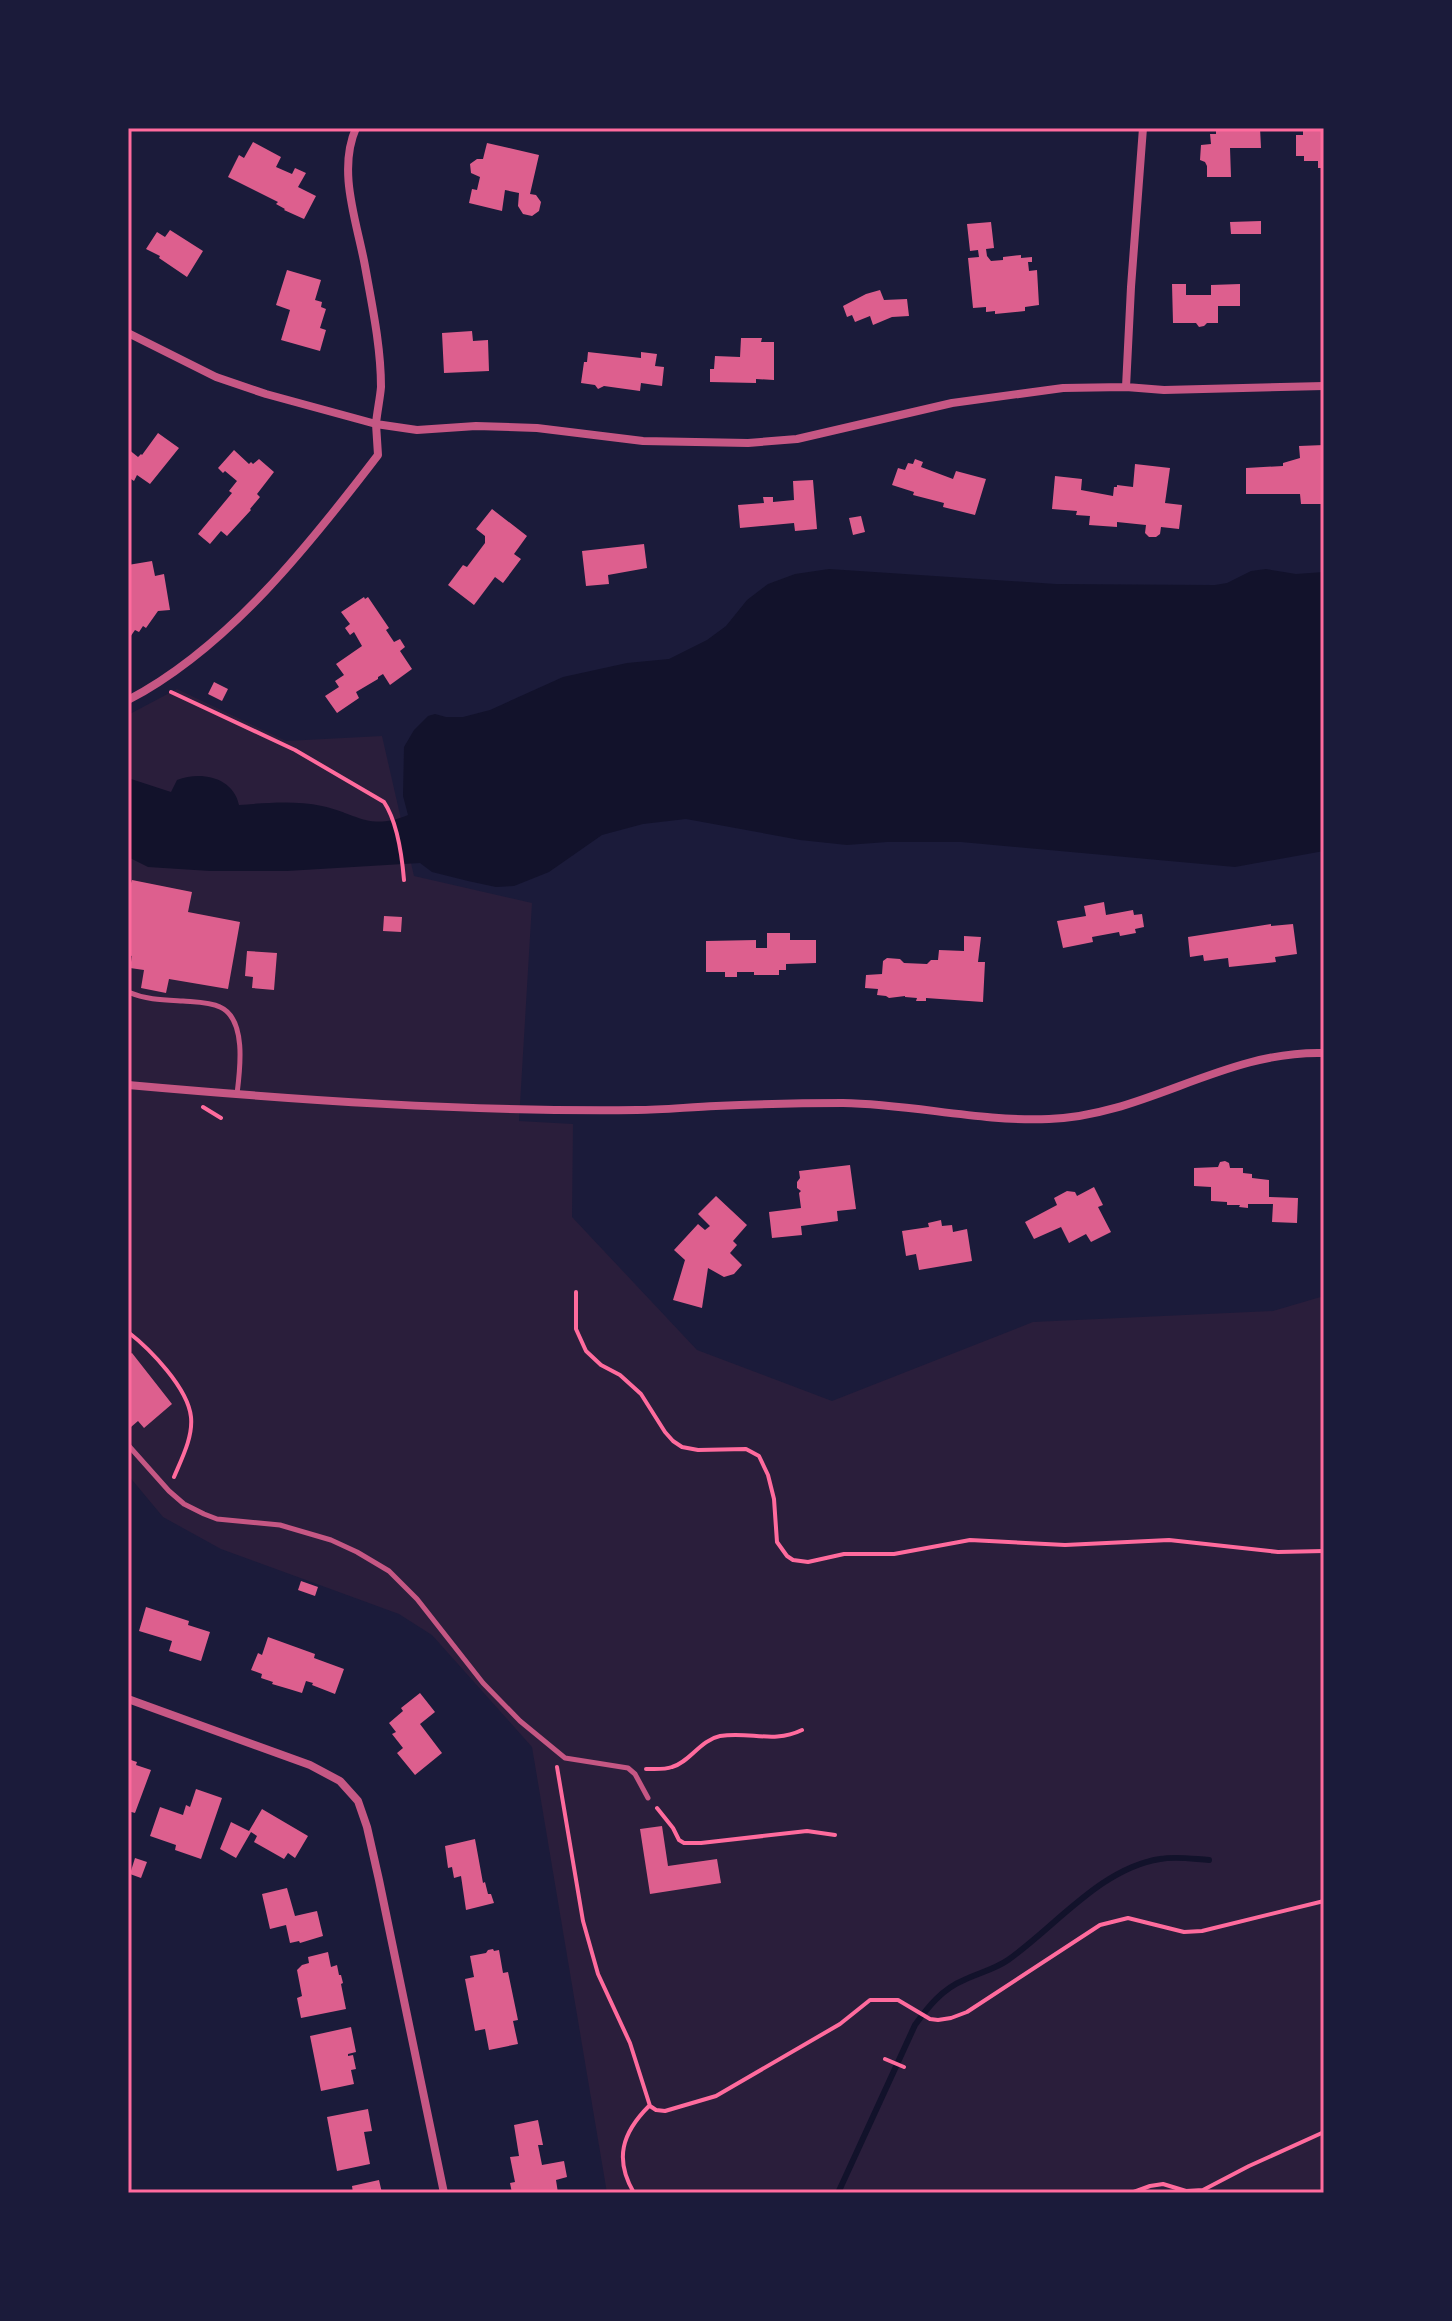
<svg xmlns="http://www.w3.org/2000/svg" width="1452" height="2321" font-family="'Titillium Web',sans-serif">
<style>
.green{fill:#2a1e3b}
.water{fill:#12122b}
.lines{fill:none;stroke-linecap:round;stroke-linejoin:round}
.stream{stroke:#12122b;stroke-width:6}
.building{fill:#dd5f8e}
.path{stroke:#ff6b9d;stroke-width:4}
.service{stroke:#c65784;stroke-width:5}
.minor{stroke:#c65784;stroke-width:8}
.neatline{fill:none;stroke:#ff6b9d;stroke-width:3}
</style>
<rect width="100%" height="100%" fill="#1b1b3a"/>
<!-- green -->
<path class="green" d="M177,689L286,741L382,736L414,876L532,903L519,1121L573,1124L572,1217L697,1350L832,1401L1033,1322L1273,1311L1324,1296V2193H607L532,1747L432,1635L399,1614L221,1549L163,1517L128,1475V715Z"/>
<!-- water -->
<path class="water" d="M829,569L1056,584L1215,585L1227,583L1251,571L1266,569L1296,574L1324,572V851L1235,867L961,842H887L847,845L800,840L686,819L643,824L602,835L549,872L514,886L496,887L468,881L432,872L420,863L287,871H210L148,867L128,857V778L171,792L177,780C201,771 233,777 239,805C266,803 294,800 322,806C358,814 369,831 408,815L403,796L404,747L414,730L428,716L435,714L446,717H463L490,710L563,677L627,663L669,659L707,640L726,626L747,600L768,584L795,574Z"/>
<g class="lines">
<!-- stream -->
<path class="stream" d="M838,2193L915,2025C928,2007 942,1989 964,1980C979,1973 995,1969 1008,1960C1055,1927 1101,1868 1160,1859C1176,1856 1193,1859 1209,1860"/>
</g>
<!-- building -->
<path class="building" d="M1216,128H1260L1261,148H1230L1231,177H1207V166L1205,162L1200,160L1201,145L1211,144L1210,134H1216Z
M1303,131H1324V168H1318V161H1304V156H1296V135H1303Z
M253,142L281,157L276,167L292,174L295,168L306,173L298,187L316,196L304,219L284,210L285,209L276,204L278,202L228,177L239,155L244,158Z
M487,143L539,155L530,194L536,195L541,202L539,211L532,216L523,214L518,206L519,193L505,190L502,211L469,203L472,189L477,190L480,177L471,173L470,164L477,159H483Z
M1261,221V234H1231L1230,222Z
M991,222L994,248L986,249L987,256L991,261L1003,260V257L1021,255V258L1032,257V262H1028L1029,271L1037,270L1039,305L1025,307V311L995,314V311L986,312V307L973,308L968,258L979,257L978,250L970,251L967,224Z
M170,230L203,251L187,277L159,258L160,256L146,249L157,232L165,237Z
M287,270L321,280L315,300L322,302L321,307L326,309L320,328L326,330L320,351L281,340L290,310L276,305Z
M1172,284H1186V295H1211V285L1240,284V306H1218V323H1207L1204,326L1199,327L1196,323H1173Z
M880,290L884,300L907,299L909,316L892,317L873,325L870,316L855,322L852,315L847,317L843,306L866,294Z
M472,331L473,341L488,340L489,371L444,373L442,333Z
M741,338H762L761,342H774V380L756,379V383L710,382V369H714L715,356L740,357Z
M588,352L641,358V352L657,354L655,366L664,367L662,386L641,383L640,391L604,386L598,389L595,385L581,383L584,362H587Z
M158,433L179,448L150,484L137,475L134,481L128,477V449L138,457L141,454L142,455Z
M1324,445V504H1301L1300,494H1246V468L1283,466V463L1300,458L1299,446Z
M234,450L249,464L251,462L253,464L259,459L274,472L257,494L260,497L250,509L251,510L227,536L221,531L210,544L198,534L232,493L229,491L237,481L225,471L223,473L218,468Z
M915,459L923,462L921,467L953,479L956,471L986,479L975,515L943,507L944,503L913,495L914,492L892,485L898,468L905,470L908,463L913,464Z
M1135,464L1170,468L1165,503L1182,505L1179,529L1161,527L1160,534L1156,537H1149L1145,533L1146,525L1117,522V527L1089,525L1090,516L1076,515L1077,511L1052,509L1055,476L1082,479L1081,490L1113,496L1114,487H1117V485L1133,487Z
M813,480L817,529L795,531L794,523L740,528L738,505L764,503L763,497H773V502L794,500L793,481Z
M492,509L527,536L514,554L521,559L503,583L495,577L474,605L448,585L463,565L467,567L485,543V536L476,529Z
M861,516L865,532L853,535L849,518Z
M644,544L647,568L608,575L609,584L586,586L582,551Z
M152,561L155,576L164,574L170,610L158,611L146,628L143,626L139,632L135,630L128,640V565Z
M364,597L365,599L368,597L389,628L386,630L394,642L400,639L405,647L400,651L412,669L390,685L383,674L378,677V679L356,692L359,698L337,713L325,696L339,687L335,681L344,675L336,664L362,646L354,632L350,635L345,628L350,624L341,612Z
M214,682L228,689L222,701L208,694Z
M132,880L192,892L188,912L240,922L228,989L169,979L166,993L141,988L144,970L130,968L132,956L128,955V882L131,883Z
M1104,902L1106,915L1133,910L1134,915L1142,914L1144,927L1135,929L1136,933L1120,936L1119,932L1092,937L1093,942L1063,948L1057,921L1086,916L1084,906Z
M384,916L402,917L401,932L383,931Z
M1271,924V926L1293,924L1297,954L1275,957L1276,962L1229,967L1228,958L1204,961L1203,955L1190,957L1188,937Z
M767,933H790V940H816V963L786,964V970H779V975H754V972H737V977H725V972H706V941L756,940V948H767Z
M964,936L981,937L978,962H985L983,1002L926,998V1001H916L917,998L905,997V996L889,998L886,996L877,995L878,989L865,988L866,975L882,974L883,961L887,958L900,959L904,963L927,964L931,960H938L939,950L964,951Z
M247,951L277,953L274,990L252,988L253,977L245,976Z
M1225,1161L1229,1163L1230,1168H1243V1173L1252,1174V1178L1269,1180V1197L1298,1198L1297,1223L1272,1222L1273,1204H1248V1208L1239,1207L1240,1205H1227V1202L1211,1201V1187L1194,1186V1168L1218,1167L1220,1162Z
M850,1165L856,1209L837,1211L838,1221L801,1226L802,1235L772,1238L769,1212L801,1208L799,1193L801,1191L797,1188V1182L800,1178L799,1171Z
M1094,1187L1103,1205L1098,1207L1111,1232L1091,1242L1086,1234L1069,1243L1061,1227L1034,1239L1025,1222L1057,1205L1054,1198L1067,1191L1075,1192L1077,1196Z
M716,1196L747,1225L733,1241L737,1245L730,1253L742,1265L734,1274L724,1277L708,1268L702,1308L673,1300L685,1260L674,1250L698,1224L705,1230L710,1226L698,1214Z
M941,1220L942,1226L952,1225L953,1232L967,1229L972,1261L919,1270L916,1254L906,1256L902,1231L929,1227L928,1223Z
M128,1351L130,1354L132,1353L172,1404L144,1428L138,1421L131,1427L128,1424Z
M301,1581L318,1587L315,1596L298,1590Z
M146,1607L189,1621L188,1625L210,1632L201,1661L169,1651L172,1641L139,1631Z
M268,1637L315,1654L314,1658L344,1669L335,1694L312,1685L313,1683L306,1681L302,1693L289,1689L272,1684L273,1682L261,1678L262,1674L251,1670L258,1653L262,1655Z
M420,1693L435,1712L420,1724L442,1753L415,1775L397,1753L403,1748L392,1734L396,1732L389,1723L403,1711L401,1708Z
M128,1759L137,1762L136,1765L151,1770L135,1813L128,1811Z
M196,1789L222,1798L201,1859L175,1850L176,1845L150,1836L160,1807L183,1815L186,1805L190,1807Z
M262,1809L308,1836L295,1858L288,1853L284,1859L254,1842L257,1836L251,1832L236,1858L220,1849L231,1822L249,1831Z
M662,1826L668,1866L717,1859L721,1883L650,1894L640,1829Z
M475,1839L483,1883L485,1882L488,1894H491L494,1903L466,1910L461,1876L454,1878L452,1867L448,1868L445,1846Z
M135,1858L147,1862L141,1878L130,1874Z
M287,1888L295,1916L317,1911L323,1936L300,1943L299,1941L290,1943L286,1925L270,1929L262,1894Z
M493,1949L494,1951L499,1950L503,1973L508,1972L518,2020L513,2021L518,2044L489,2050L485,2029L475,2031L465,1979L474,1977L470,1956L486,1953L488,1950Z
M328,1952L331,1967L337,1965L339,1975H341L343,1983L341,1984L346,2009L301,2018L297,1998L302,1996L297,1970L302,1965L309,1963L308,1957Z
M351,2027L356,2052L348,2054V2056L353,2055L356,2069L351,2070L354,2084L321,2091L310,2036Z
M368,2109L372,2131L364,2132L370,2164L337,2171L327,2117Z
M538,2120L543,2145H538L542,2165L564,2161L567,2177L556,2180L558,2193H512L510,2183L515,2182L510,2157L519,2156L514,2125Z
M379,2180L382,2193H353L352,2186Z"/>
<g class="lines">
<!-- path -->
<path class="path" d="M171,692L295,750L384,802C398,823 402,856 404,880
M203,1107L221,1118
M576,1292V1329L586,1351L601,1365L620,1375L641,1394L665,1432L673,1441L682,1447L698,1450L746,1449L759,1456L768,1475L774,1499L777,1542L787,1556L793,1560L808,1562L844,1554H894L970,1540L1065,1545L1169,1540L1278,1552L1324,1551
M128,1332C150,1349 188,1388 191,1417C193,1437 182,1458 174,1477
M557,1767L583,1921L598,1974L630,2043L650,2106L656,2110L665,2111L716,2096L840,2024L870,2000H898L930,2019L938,2020L951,2018L967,2012L1100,1925L1128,1918L1184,1932L1202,1931L1324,1901
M646,1769C654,1769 664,1770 672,1767C690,1762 700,1740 720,1736C750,1731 773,1744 802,1730
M657,1808L673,1828L679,1840L684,1843H701L807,1831L835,1835
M885,2059L904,2067
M634,2193C614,2159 622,2133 649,2106
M1131,2193L1150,2186L1163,2184L1186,2191L1203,2190L1249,2166L1324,2132"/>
<!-- service -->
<path class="service" d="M128,992C147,1000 163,1000 183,1001C193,1002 210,1002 220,1007C247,1019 240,1070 237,1094
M128,1445L169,1491L184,1504L204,1514L217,1519L280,1525L331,1540L357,1552L389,1571L417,1599L483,1683L520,1721L565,1758L628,1768L635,1774L648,1798"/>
<!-- minor -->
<path class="minor" d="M128,333L216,377L266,394L376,424C377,412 380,399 381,387C381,347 372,305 365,266C357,222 337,171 356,128
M1126,387L1131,287L1143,128
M128,700C228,648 310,544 378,455L376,424L417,430L476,426L537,428L643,441L748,443L797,439L952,403L1063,388L1126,387L1164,390L1324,386
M128,1085C297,1100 467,1112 637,1110C663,1110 689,1107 716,1106C758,1104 801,1103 843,1103C912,1104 980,1122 1049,1119C1145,1116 1225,1050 1324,1053
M128,1699L310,1765L340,1781L358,1801L367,1827L379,1880L444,2193"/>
</g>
<!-- border -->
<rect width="1452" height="2321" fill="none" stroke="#1b1b3a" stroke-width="260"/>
<rect x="130" y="130" width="1192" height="2061" class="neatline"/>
</svg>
